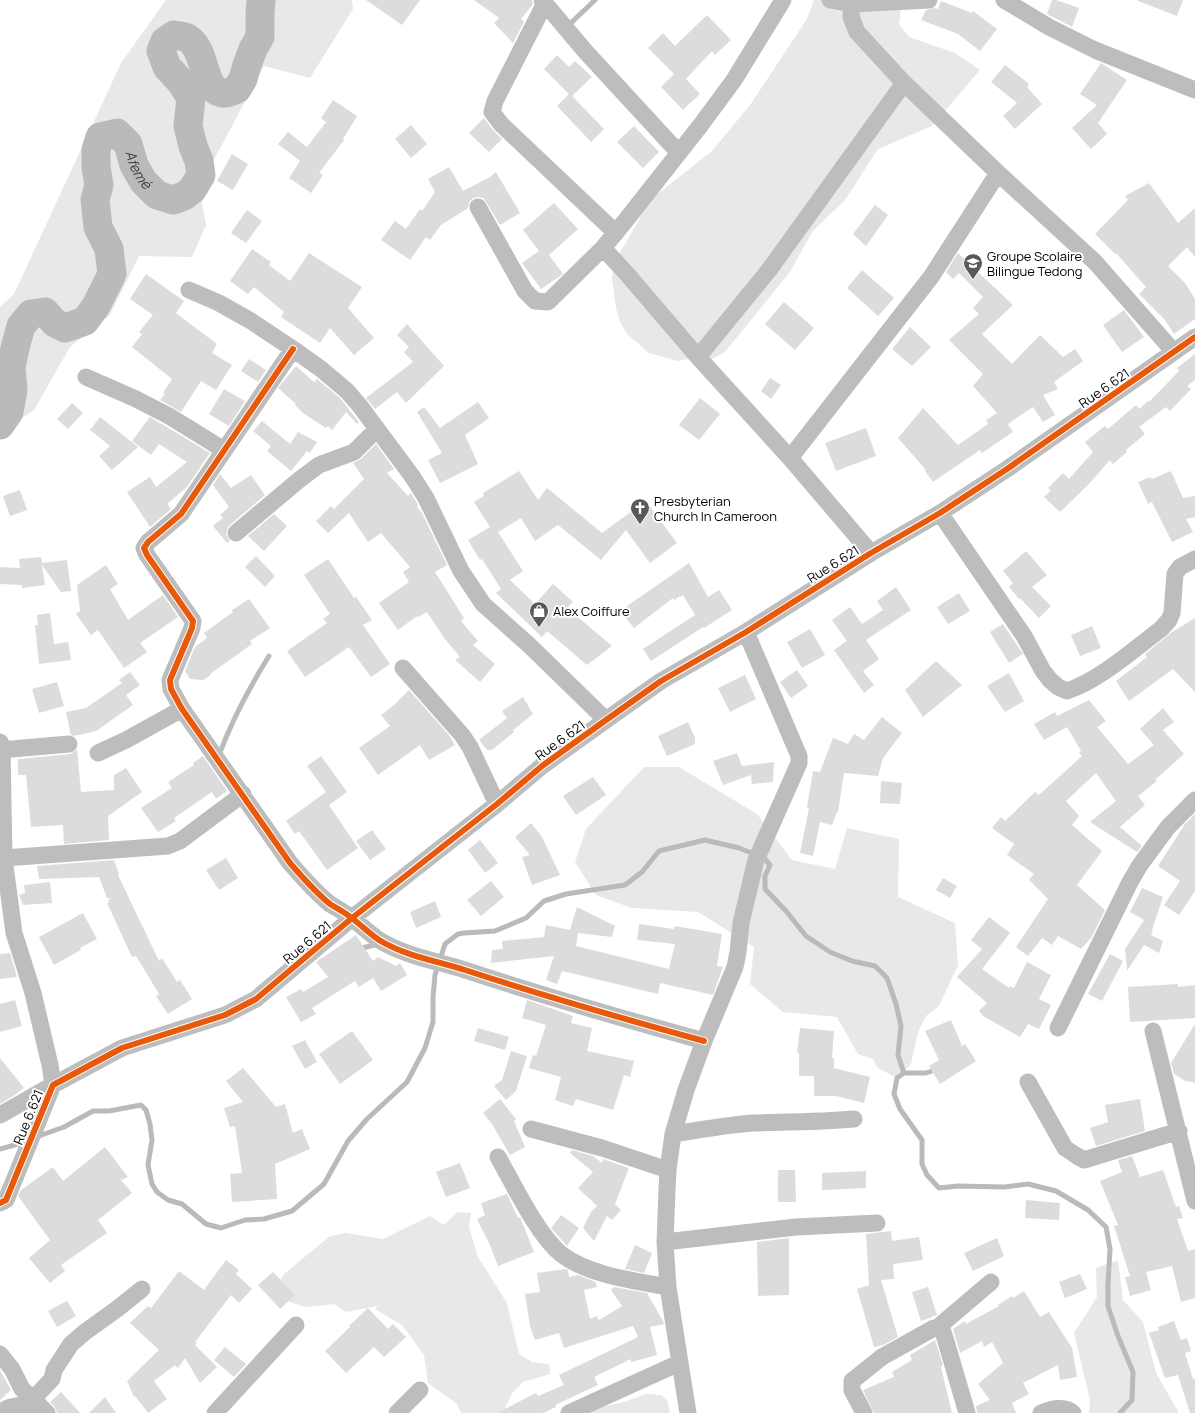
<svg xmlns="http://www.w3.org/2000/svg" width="1195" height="1413" font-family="Manrope,sans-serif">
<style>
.green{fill:#e8e8e8}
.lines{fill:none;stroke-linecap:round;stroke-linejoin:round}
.stream{stroke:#bababa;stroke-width:5}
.river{stroke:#bababa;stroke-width:29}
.building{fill:#dcdcdc}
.street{stroke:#bdbdbd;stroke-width:17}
.cycleway-casing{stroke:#fff;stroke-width:8}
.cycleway{stroke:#e8590c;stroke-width:6}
.labels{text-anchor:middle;stroke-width:4;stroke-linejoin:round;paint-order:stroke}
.poi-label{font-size:13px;fill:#000;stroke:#fff;text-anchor:start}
.street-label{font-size:13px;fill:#000;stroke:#fff}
.water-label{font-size:14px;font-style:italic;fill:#3e3e3e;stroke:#fff}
</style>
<rect width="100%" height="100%" fill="#fff"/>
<!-- green -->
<path class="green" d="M166,0H352L353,9L310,78L264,66L199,188L206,225L192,257L139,256L110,315L70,347L34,410L0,433V307L14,294L121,63Z
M814,0H902L899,24L909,37L955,53L980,70L932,126L878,149L845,200L812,232L790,272L725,352L712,359L698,357L677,361L649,353L627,334L620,322L616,308L612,278L614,263L651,199L712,151L750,105L807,19Z
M644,767H679L757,814L792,860L835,869L847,828L899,839L898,897L955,923L958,965L939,1006L926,1016L918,1032L911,1064L897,1078L878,1068L873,1059L858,1054L837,1017L783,1012L750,984L754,947L698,912L632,908L596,895L575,862L586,829Z
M457,1212L471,1213L469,1227L478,1257L507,1303L519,1354L532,1362L549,1364L550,1374L523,1382L512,1393L503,1413H461L457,1404L428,1383L424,1355L402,1325L375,1309L377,1306L346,1312L334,1304L305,1307L287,1301L280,1281L284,1274L330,1236L346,1233L383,1239L430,1216L444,1225Z
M1118,1260L1123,1300L1143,1322L1156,1373L1179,1413H1089L1090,1400L1074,1333L1097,1297L1096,1268Z
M646,1394L661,1395L667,1400L670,1413H583L588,1410L624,1402Z"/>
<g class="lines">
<!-- stream -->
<path class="stream" d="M572,22L595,0
M219,755C232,720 249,688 269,656
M358,949L378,944
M904,1073H926L938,1069
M36,1137L64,1127L93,1111H109L141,1105L146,1110L150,1124L152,1140L148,1165L152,1184L157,1192L168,1200L182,1204L206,1224L221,1228L245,1220L264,1219L292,1211L324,1184L348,1141L367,1119L407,1082L425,1048L433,1022V997L435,975L445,944L458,934L464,933L495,931L526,918L544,901L566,894L625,885L642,872L659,851L705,840L739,848L764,858L770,865L765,876V889L786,911L806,936L830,952L852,961L875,966L887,978L896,1004L901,1026L898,1055L904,1073L897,1078L894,1094L900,1109L922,1140V1164L927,1175L939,1188L958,1186L1005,1187L1028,1184L1056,1191L1088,1210L1106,1227L1110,1249L1108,1284V1306L1118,1336L1133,1372L1132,1400L1120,1413
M0,1149L25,1142"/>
<!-- river -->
<path class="river" id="s1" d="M0,425L9,412L13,390L11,367L15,348L21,326L31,314L45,312L55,323L65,328L85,321L96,306L112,274L109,249L98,227L95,200L99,185L96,167V150L100,137L117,133L128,144L134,165L143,181L157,195L173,200L184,196L192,190L201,175L199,161L193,146L188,126L191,98L181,82L167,67L161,51L165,41L174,35C178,36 185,36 189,39C207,52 202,89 222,93C226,94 233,91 237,89L243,79L247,65L253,49L260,37V15L261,0"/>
</g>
<!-- building -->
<path class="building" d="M366,0H420L402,25Z
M474,0H532L533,4L521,19L524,22L513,43L494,23L499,18Z
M1052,0H1056L1079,8L1072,27L1047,14Z
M1138,0H1183L1177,16L1138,1Z
M941,1L972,13L973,11L997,29L980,51L958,34L921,20L926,10L935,8L938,9Z
M707,15L731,40L715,55L712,51L686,79L700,94L683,110L661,87L674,74L648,48L663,33L675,46Z
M557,55L569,67L575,61L592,77L572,96L604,129L591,142L557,106L569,94L544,69Z
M1101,63L1127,80L1098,123L1107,134L1091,149L1072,128L1097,105L1080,94Z
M1005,65L1029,84L1027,87L1042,104L1015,129L1003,116L1017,103L991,82Z
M333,100L357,116L343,139L344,140L319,173L323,175L311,193L289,178L300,161L278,144L288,132L307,147L326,122L321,118Z
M484,118L493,130L502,139L489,152L469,133Z
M411,125L427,144L411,158L395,139Z
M634,126L659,152L643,168L617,142Z
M232,154L248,164L233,190L217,181Z
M449,167L463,191L490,177L496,172L520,213L500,225L486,202L483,198L478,197L473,198L469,202L468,208L441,225L430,240L426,237L410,260L381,240L395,221L406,229L420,209L422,211L435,192L428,179Z
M1149,183L1178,223L1195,208V257L1187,247L1168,266L1185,283L1195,299V319L1174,334L1165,320L1139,294L1146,287L1116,253L1115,254L1095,234L1128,200L1125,196Z
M554,203L578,229L549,255L563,274L541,289L522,263L539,251L523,230Z
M875,205L888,215L866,246L853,234Z
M247,210L262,221L246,243L231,233Z
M252,249L271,262L269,265L290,281L309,253L362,287L348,308L374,338L354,355L330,328L320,343L281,317L284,312L254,287L248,294L230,281Z
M958,253L1013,305L982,334L1012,364L1040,335L1063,357L1075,349L1083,361L1054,382L1058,389L1043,395L1055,415L1043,422L1033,407L1008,424L1013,432L982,453L980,450L933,482L925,471L926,470L898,438L923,408L958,445L988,424L986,420L997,413L973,386L983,374L949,340L979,314L973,308L983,297L959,273L953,279L946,272Z
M862,270L894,298L878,316L847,288Z
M146,274L184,301L176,313L217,344L212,353L232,365L216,390L201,381L181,412L160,400L165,394L163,393L172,379L132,347L142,334L139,332L153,315L130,299Z
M784,302L814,328L795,350L765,324Z
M1124,310L1144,337L1122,352L1103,325Z
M407,324L444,366L406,403L397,392L375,409L366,398L413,362L404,352L409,347L397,335Z
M910,327L931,347L912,366L892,349Z
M1195,354V380L1187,386L1191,389L1170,411L1166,407L1139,427L1145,434L1126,450L1127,452L1113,464L1110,460L1087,486L1060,512L1044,497L1051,490L1048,488L1063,473L1069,479L1093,452L1085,442L1105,426L1108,429L1136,405L1139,409L1148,401L1149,402L1179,371L1177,368Z
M249,359L266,370L258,382L241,371Z
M296,366L314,382L317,379L340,398L359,422L357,424L346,412L332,430L328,426L326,428L303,413L295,405L296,404L278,388Z
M770,378L781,385L771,399L761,391Z
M224,389L245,401L229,426L209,414Z
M700,398L720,414L699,440L679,425Z
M478,402L489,418L465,435L478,464L440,483L428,460L442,453L417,412L424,407L440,428Z
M72,403L83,413L68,429L57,419Z
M100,417L138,447L112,470L99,456L110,446L90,430Z
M150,417L210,453L187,487L167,504L171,509L150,527L127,492L150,477L156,487L187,462L159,444L151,455L132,441Z
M262,421L290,444L298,432L317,442L310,453L307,451L291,471L267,451L271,446L253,431Z
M866,428L876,456L836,471L825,443Z
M376,444L394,469L387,473L408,496L411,493L417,503L418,505L417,507L422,513L447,565L435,572L464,618L461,621L478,641L473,645L495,664L480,682L455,660L460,657L445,639L427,612L418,617L417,616L398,630L379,603L409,582L403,572L410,567L381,533L368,542L349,513L328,533L316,521L331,506L334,509L364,479L353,463L361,459Z
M519,471L538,500L547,488L602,533L646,501L677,543L650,563L626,530L601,560L558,525L535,541L521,518L498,532L523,571L510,580L535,604L553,584L573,602L567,608L612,646L587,665L547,631L542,637L496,593L501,589L482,559L480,560L468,540L490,527L474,502L484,496L483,493Z
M1171,471L1183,498L1195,496V517L1186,519L1193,532L1172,542L1152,502L1148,504L1138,482L1150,477L1152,479Z
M220,474L231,488L251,475L265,495L229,526L227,530L226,534L230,541L227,543L213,526L223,518L220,515L229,507L213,485Z
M20,490L27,510L10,516L3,496Z
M274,514L287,526L264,551L248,536Z
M1026,551L1047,575L1032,587L1051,606L1039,618L1020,598L1019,599L1009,587L1013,583L1003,571Z
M256,556L275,576L265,587L245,567Z
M41,557L42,563L67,560L71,591L61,592L42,565L45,585L22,588V585L0,584V567L20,568L19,559Z
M328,559L354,598L356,597L372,620L363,625L390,664L371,677L349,647L305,677L287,651L327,623L323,619L330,614L304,575Z
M689,563L708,597L719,590L732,610L704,628L703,627L651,661L643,649L695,615L683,595L674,600L673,598L634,628L620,611Z
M106,565L118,584L110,589L128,620L163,595L178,617L140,643L147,652L124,668L98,630L91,635L76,614L80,611L77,585Z
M896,587L911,610L866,640L879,659L863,671L874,685L864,693L834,650L847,641L832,620L850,607L862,624L883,610L877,601Z
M959,593L970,611L948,624L937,607Z
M249,599L270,628L250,641L252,644L210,674L211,675L203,680L190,679L185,671L195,647L207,638L204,633L233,612L232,610Z
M50,613L54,644L68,642L71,660L39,664L35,625H38L37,615Z
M1195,618V692L1173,669L1129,701L1116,681L1147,657L1145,654L1172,632Z
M1003,624L1023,654L1009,663L990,632Z
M1092,626L1101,648L1080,656L1071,635Z
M810,629L825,655L802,668L787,642Z
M936,661L962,685L923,717L905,690Z
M797,670L808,686L791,698L780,682Z
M130,672L140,685L126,695L133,705L96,731L74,736L71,735L66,712L86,708L122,683L119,680Z
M1009,673L1024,701L1005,712L987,686Z
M745,675L756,699L730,712L718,688Z
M57,682L64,706L39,713L32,689Z
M409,690L449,735L455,745L429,760L420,745L378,775L359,748L390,726L381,715L393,706Z
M523,697L533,714L513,730L514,732L492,750H487L479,740L507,718L502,711Z
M1089,700L1106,721L1097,727L1128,764L1154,745L1140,729L1163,708L1174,722L1163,730L1184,754L1155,780L1157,781L1138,796L1145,805L1120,827L1142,846L1137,852L1090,822L1116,801L1096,773L1066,801L1079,816L1072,825L1102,851L1077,885L1105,910L1091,938L1081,949L1058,936L1052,945L1042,938L1028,956L1016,947L1048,899L1029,880L1034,874L1007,855L1014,844L992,828L1001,817L1005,821L1035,792L1039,795L1082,756L1079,753L1081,751L1067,727L1044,740L1034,724L1055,712L1057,716Z
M882,717L902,733L883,758L878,776L844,773L838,812H837L832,825L820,822L813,856L800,853L809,808L807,807L813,771L820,772L833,738L848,744L854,734L864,740Z
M688,722L695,738V744L667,756L658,736Z
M77,749L81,792L114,790V775L126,768L142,792L108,816L109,840L64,844L63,825L31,827L26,775H18V759L70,754L74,752Z
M737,753L742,766L774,762L773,782L752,784L751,775L723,785L713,761Z
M203,756L227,791L216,799L212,792L174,818L176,821L158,832L141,808L172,788L168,782L194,765L193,763Z
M321,756L347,792L329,805L358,848L327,870L299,831L295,834L286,821L326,792L307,766Z
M593,777L606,795L576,815L563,796Z
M881,781L902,783L900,804L880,803Z
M1195,814V891L1179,915L1164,905L1180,881L1158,866L1185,824Z
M531,823L542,837L560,875L532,885L522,857L530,855L515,837Z
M372,830L386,849L370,860L356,841Z
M480,840L498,863L485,873L468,850Z
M226,858L238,878L219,890L206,870Z
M114,860L119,874L118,875L159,961L162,958L177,982L180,980L192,999L168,1014L156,996L159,994L136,956L132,957L107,903H109L108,900L111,898H107L99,877L39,879L37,866Z
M943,878L957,886L950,898L936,890Z
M491,881L504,897L481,916L467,900Z
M50,882L52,903L23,905L19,895L25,893L24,885Z
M1142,888L1163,897L1152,930L1153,931L1151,935L1163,941L1159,953L1144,945L1127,971L1125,949L1144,920L1130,912Z
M435,901L441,917L416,928L410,912Z
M577,907L615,926L612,937L578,933L576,946L669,969L675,944L637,940L639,924L674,929L675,926L722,934L717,966L723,967L713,995L660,983L658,994L562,971L557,984L546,980L554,956L491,963L492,950L503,949L502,941L544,937L546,925L570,930Z
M83,913L97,939L80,948L81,950L54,965L39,937Z
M989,917L1010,933L982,969L1009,988L1010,986L1014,988L1027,962L1051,975L1039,999L1051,1005L1039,1029L1028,1024L1020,1037L983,1016L979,1011L987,1003L957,977L982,949L971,940Z
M356,935L373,961L378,957L396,966L400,963L407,975L381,991L373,978L359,987L355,981L312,1008L316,1014L301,1022L286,997L301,989L303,992L328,977L316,962Z
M10,953L17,977L0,979V954Z
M1110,954L1123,961L1102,1001L1088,994Z
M1178,984V987L1195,985V1018L1130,1022L1128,987Z
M15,1000L22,1026L0,1032V1004Z
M527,1000L573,1016L571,1023L592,1028L587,1051L634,1061L630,1077L624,1075L613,1110L576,1099L573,1106L555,1100L561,1077L529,1068L533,1055L536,1056L546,1025L522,1018Z
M951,1020L962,1046L965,1044L976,1061L940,1084L929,1066L939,1060L925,1031Z
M1195,1024V1083L1187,1081V1082L1174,1074L1171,1063Z
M478,1028L509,1037L505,1050L474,1041Z
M800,1028L834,1031L832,1058H834V1068L870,1077L864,1103L836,1096H814V1076H799V1053H797Z
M352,1031L373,1060L340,1084L319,1054Z
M305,1040L317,1062L305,1069L292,1046Z
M511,1051L527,1056L516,1091L506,1100L494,1086L502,1080Z
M0,1058L24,1088L13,1096L0,1104Z
M243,1068L276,1107L285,1104L293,1133L302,1129L310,1149L275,1164L277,1199L232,1202L230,1174L242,1173L235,1126L230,1127L224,1108L243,1102L226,1081Z
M500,1099L516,1119L514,1121L525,1147L510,1155L492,1124L483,1113Z
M1140,1099L1145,1131L1096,1146L1090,1128L1108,1122L1105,1105Z
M105,1147L128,1177L121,1180L132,1193L98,1220L107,1233L61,1265L65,1271L50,1283L29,1258L50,1240L18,1196L21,1190L53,1167L63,1181Z
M572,1150L593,1156L602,1163L603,1159L629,1168L615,1204L621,1210L612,1220L607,1216L594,1241L583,1228L591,1212L597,1206L578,1188L593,1172L570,1153Z
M1132,1156L1140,1177L1163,1170L1176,1207L1179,1206L1183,1218L1177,1219L1188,1251L1195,1249V1298L1181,1302L1172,1266L1146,1272L1151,1290L1130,1296L1125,1277L1130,1276L1114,1226L1118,1225L1100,1181L1122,1172L1118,1160Z
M460,1163L470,1188L446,1197L436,1172Z
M778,1170H795L796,1202H778Z
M866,1171V1188L822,1190V1173Z
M507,1194L518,1218L520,1217L534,1252L498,1266L489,1243L477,1219L485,1215L481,1203Z
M1026,1200L1060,1203L1059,1220L1025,1218Z
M561,1215L579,1228L567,1246L551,1228Z
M891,1231L892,1241L919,1237L923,1260L893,1264L894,1279L881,1280L898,1337L883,1345L874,1347L857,1289L869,1285L866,1234Z
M789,1238V1295L758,1296L757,1242Z
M997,1238L1004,1256L973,1271L964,1253Z
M635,1245L652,1253L644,1273L625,1269Z
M226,1260L239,1270L236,1274L252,1289L239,1303L231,1295L195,1342L197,1343L195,1345L217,1367L200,1383L185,1358L178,1368L175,1365L154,1381L167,1399L148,1413L135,1396L134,1397L127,1381L159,1350L130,1323L148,1306L151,1308L179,1271L204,1290Z
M566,1269L568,1270L569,1277L578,1275L596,1282L597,1287L584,1290L590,1319L596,1316L599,1320L622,1306L611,1290L614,1287L647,1293L664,1323V1324L650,1327L657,1355L631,1362V1359L594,1377L598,1385L555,1405L556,1407L543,1413H497L536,1393L538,1396L564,1385L559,1375L638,1337L633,1326L564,1348L559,1333L535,1340L530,1326L525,1294L540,1292L537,1273Z
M273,1272L295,1295L280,1309L258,1285Z
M1080,1274L1087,1289L1065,1298L1059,1282Z
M928,1287L937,1315L921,1321L912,1292Z
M1024,1291L1040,1317L1049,1312L1072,1348L1077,1377L1060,1380L1058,1365L1023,1383L1029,1394L1012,1403L1016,1413H977L976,1406L990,1400L978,1384L1003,1363L992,1342L984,1347L982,1341L960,1353L953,1329L965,1321L966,1324L999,1306L998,1305L1012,1296L1013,1298Z
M67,1301L76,1316L57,1327L48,1311Z
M368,1308L388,1329L393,1324L406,1337L384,1357L374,1347L346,1373L325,1351L350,1327L349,1326Z
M1174,1321L1181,1340L1187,1338L1191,1351L1185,1353L1193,1379H1195V1413H1190L1178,1375L1165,1378L1149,1333L1159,1330L1158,1327Z
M935,1340L943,1365L941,1367L952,1413H874L863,1390L894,1377L892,1372L912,1360L910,1355Z
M225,1347L246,1364L234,1377L214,1360Z
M0,1370L11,1390L0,1400Z
M61,1392L80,1413H57L54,1406L50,1402Z
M105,1397L116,1413H89Z"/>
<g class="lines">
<!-- street -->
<path class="street" d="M542,0L585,51L679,153
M830,0L852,4L929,0
M1004,0L1049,27L1095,50L1195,90
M545,3L495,101L492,112L501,124L616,233
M852,4L851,17L857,32L904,83L998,173L1095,262L1174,352
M478,207L525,291L535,301L548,302L603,248L626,220L700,126L734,80L783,0
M603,248L627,274L698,357L790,458L871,553
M189,290L219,303L251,321L293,349L321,369L347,391L360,406L412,476L426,498L461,571L483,604L529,645L606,720
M293,349L181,514L148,542L144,548L147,555L193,621L192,628L170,680L171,689L182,709L290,863C303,878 315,892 330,904C338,909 346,913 353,919C362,926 370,934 379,940C405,956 437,961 465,970C544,996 624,1019 704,1041
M698,357L769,270L904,83
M86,377L136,399L169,416L224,450
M790,458L931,277L998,173
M940,513L1024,636L1043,671L1050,680L1058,687L1067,691C1100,680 1133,650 1161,629L1169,620L1172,613L1175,574L1180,567L1195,559
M236,533L299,480L319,465L354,452L377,429
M403,668L462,735L470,747L497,804
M0,742L2,748L4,858L14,933L33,993L50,1065L53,1085L0,1115
M2,748L12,749L69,744
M98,753L126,740L182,709
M4,858L168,846L180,841L243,794
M1058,1028L1130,882L1140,865L1168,827L1195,800
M1153,1031L1195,1201
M1028,1082L1065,1148L1077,1156L1084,1160L1179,1131
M531,1129L602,1148L668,1170
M673,1134C700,1130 726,1125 753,1123C786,1122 820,1122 854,1119
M498,1157C514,1185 537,1234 561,1254C588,1275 635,1281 668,1287
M0,1203L6,1200L53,1085L122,1048L225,1015L256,999L352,918L497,804L542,766L606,720L661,681L746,632L871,553L940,513L1007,469L1195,337
M665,1242L796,1227L877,1223
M937,1328L991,1282
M0,1354L12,1369L22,1389L33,1399
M0,1413C14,1402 26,1406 42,1408
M47,1413L33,1399L52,1379L54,1370L71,1344L85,1332L117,1309L142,1289
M215,1413L296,1325
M397,1413L420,1390
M569,1413L679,1363
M688,1413L668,1287L665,1242L667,1189L668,1170L673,1134L686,1090L704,1041L735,967L738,952L741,923L756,860L799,763V756L746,632
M864,1413L852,1390V1381L882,1357L934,1328H937L942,1329L945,1338L967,1413
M1041,1413C1050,1409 1065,1405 1073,1413"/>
<!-- cycleway casing -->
<g class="cycleway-casing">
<path id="cycleway" d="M293,349L181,514L148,542L144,548L147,555L193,621L192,628L170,680L171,689L182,709L290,863C303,878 315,892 330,904C338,909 346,913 353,919C362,926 370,934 379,940C405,956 437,961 465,970C544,996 624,1019 704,1041
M0,1203L6,1200L53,1085L122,1048L225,1015L256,999L352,918L497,804L542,766L606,720L661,681L746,632L871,553L940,513L1007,469L1195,337"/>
</g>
<!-- cycleway -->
<use href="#cycleway" class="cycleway"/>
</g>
<!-- icons -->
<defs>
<g id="school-pin" transform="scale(1)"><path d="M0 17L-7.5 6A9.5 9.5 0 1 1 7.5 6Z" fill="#595959" stroke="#fff"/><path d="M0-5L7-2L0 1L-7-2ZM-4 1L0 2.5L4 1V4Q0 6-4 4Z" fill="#fff"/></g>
<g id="church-pin" transform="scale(1)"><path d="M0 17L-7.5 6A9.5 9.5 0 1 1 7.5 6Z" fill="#595959" stroke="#fff"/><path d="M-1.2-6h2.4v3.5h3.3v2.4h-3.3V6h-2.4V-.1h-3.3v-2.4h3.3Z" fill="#fff"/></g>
<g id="shop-pin" transform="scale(1)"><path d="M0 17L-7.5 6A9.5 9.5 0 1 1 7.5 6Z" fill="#595959" stroke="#fff"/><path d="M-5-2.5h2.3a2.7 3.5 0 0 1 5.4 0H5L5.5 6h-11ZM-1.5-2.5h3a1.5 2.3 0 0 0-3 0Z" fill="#fff"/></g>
</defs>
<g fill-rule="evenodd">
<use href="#school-pin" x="973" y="263"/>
<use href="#church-pin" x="640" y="508"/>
<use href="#shop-pin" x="539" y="611"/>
</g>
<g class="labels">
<!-- poi labels -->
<g class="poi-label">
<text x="987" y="261">Groupe Scolaire<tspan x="987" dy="15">Bilingue Tedong</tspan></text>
<text x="654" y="506">Presbyterian<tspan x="654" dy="15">Church In Cameroon</tspan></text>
<text x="553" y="616">Alex Coiffure</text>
</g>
<!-- street labels -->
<g class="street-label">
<text transform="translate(1104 388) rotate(-35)" y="5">Rue 6.621</text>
<text transform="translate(833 564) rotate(-32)" y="5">Rue 6.621</text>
<text transform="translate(560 740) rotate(-36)" y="5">Rue 6.621</text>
<text transform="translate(307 942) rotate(-40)" y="5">Rue 6.621</text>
<text transform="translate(28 1117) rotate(-68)" y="5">Rue 6.621</text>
</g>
<!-- water labels -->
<g class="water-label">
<text dy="5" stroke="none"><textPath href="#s1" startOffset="437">Afemé</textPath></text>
</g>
</g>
</svg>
